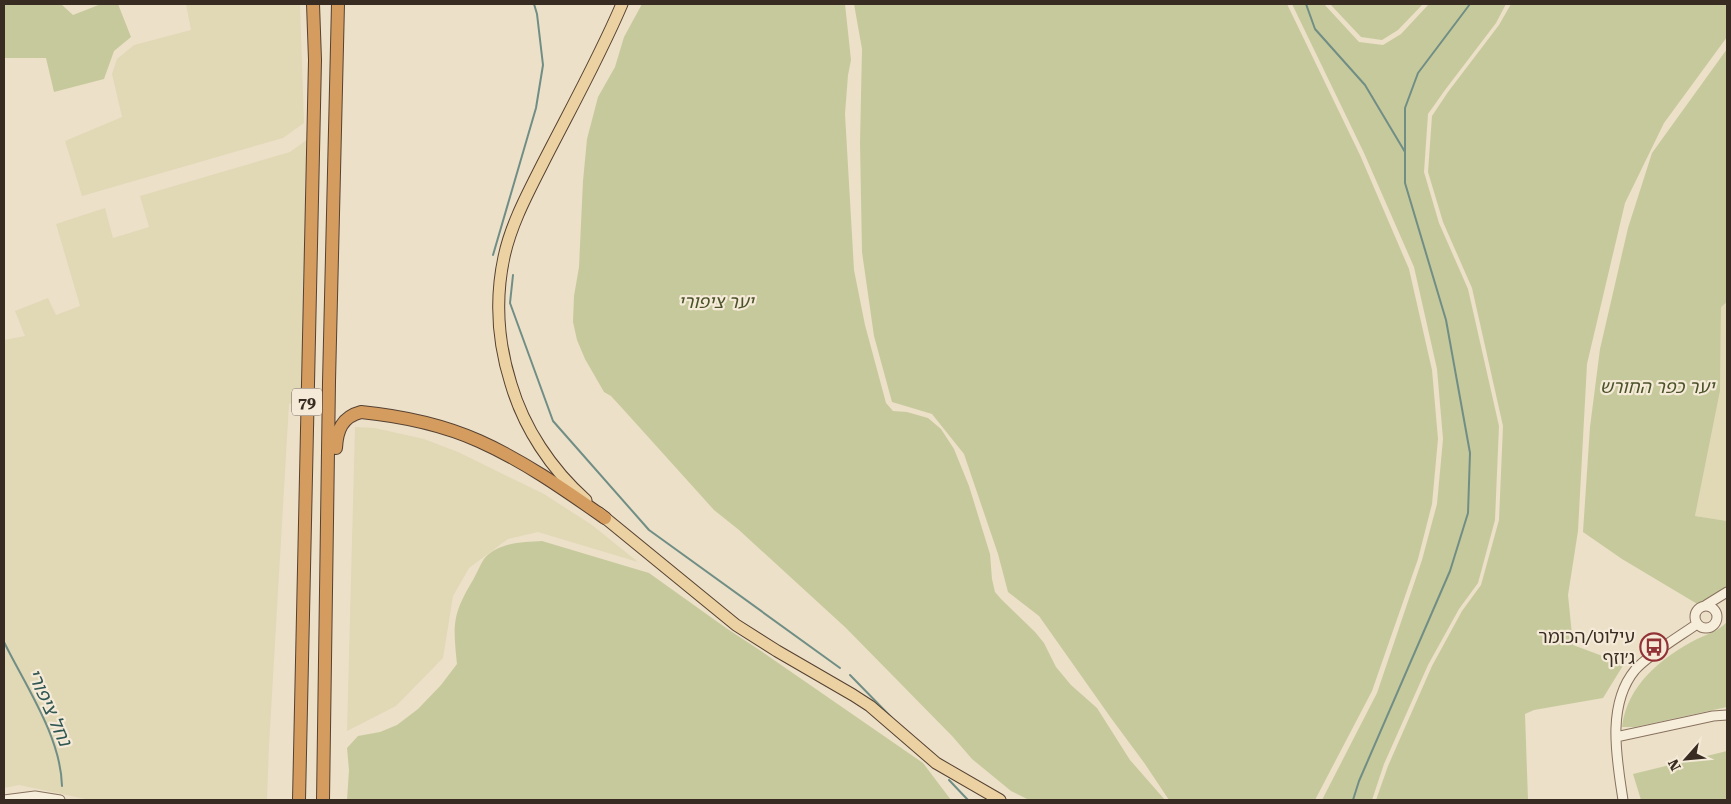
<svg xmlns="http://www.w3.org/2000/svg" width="1731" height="804" font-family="'Roboto Serif','Noto Sans Hebrew',serif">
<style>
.farmland{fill:#e1d8b6}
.green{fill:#c6c99c}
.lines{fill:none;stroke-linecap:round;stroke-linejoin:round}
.stream{stroke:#708e85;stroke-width:2}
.minor-casing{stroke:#87725e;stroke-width:11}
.major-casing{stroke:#554132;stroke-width:13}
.highway-casing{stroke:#554132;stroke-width:14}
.minor{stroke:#f7eddb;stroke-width:9}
.major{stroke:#ecd2a3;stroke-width:11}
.highway{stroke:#d49c5f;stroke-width:12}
.labels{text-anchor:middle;stroke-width:4.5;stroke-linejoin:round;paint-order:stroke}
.shield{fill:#f4ead7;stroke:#706458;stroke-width:1}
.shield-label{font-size:16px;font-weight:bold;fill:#382b21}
.park-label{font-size:18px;font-style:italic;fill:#4a5329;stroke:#f4ead7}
.poi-label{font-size:18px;fill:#382b21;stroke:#f4ead7;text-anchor:end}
.water-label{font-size:19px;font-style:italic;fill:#315753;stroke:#f4ead7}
</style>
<rect width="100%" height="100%" fill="#ece0c8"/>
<!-- farmland -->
<path class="farmland" d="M186,4H300L304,123L283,138L82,196L65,141L122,117L112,74L117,59L134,45L191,30Z
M308,139L306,158L301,401L289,404L269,746L267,800H90L19,785L4,788V340L25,336L15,311L48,298L56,315L80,306L56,224L105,208L113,238L149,227L140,196L290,152Z
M1727,302V521L1695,516L1720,391L1721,306Z
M355,427L375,428L424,439L458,452L544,494L592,525L638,562L538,532L508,539L469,568L453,596L443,658L396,706L347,731Z"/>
<!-- green -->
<path class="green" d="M4,4H61L73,15L101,4H118L131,37L114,51L104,79L54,92L46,58H4Z
M642,4H845L851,60L848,75L845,114L854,270L865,325L886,403L893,411L907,412L928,418L941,429L954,449L969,486L990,554L992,579L995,592L1001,599L1035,632L1044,643L1056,667L1071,685L1097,708L1130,760L1165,800H1029L1011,791L972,759L953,737L846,628L739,530L714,510L622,408L611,396L604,392L585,359L577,340L573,322L574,296L579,267L583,181L587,139L598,97L615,67L624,37Z
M854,4H1287L1360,155L1409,269L1432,370L1438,439L1432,504L1418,559L1372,691L1315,800H1169L1145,764L1111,718L1039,616L1008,592L998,554L964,454L932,414L892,402L874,336L862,252L860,143L862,49Z
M1292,4H1324L1359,42L1383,45L1401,34L1429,4H1506L1496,23L1445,90L1428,114L1424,172L1439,223L1468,289L1499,426L1495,520L1478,583L1459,609L1428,665L1384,764L1372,800H1322L1377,693L1422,560L1437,504L1443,439L1437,369L1414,267L1364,153Z
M1330,4H1423L1398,30L1382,40L1361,37Z
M1511,4H1727V37L1664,123L1625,203L1587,364L1578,531L1568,595L1573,645L1624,664L1603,698L1534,710L1525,714L1528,800H1376L1388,766L1432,666L1462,611L1481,585L1499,520L1503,426L1472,288L1443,222L1428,172L1432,116L1448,92L1499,25Z
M1727,49V302L1721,307L1720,391L1695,516L1727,521V589L1704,608L1622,559L1583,532L1590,427L1600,349L1628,228L1652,153Z
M542,541L649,573L726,628L761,651L923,763L951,800H347L349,770L347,748L358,736L380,732L397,725L418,709L441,685L457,664C453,624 452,615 473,580C477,573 480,565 484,559C498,542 523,542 542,541Z
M1727,622V707L1635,727H1622C1627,685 1662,657 1697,639C1710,633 1717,632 1727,622Z
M1727,751V800H1641L1633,774Z"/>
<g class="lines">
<!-- stream -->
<path class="stream" d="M1306,4L1315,29L1365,85L1405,152
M493,255L536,108L543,65L537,14L534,4
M513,275L510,303L553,421L649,530L840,668
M4,642C25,685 61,737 62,786
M850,675L894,720
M949,780L968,800
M1353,800L1359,781L1450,571L1468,513L1470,453L1446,320L1405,183V108L1418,73L1470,4"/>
<!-- minor casing -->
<g class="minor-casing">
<path id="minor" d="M1706,605L1727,592
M1695 617a11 11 0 1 1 22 0a11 11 0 1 1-22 0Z
M1616,737L1713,716L1727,715
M4,800L35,796L60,800
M1623,800C1617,760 1606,705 1635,670C1648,655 1680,636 1697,624"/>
</g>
<!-- major casing -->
<g class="major-casing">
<path id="major" d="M586,500C551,469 524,428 511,384C498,343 495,299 504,257C511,224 528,193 543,163C570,110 599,58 622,4
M599,513L736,625L777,651L853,695L870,706L936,763L1000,800"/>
</g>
<!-- highway casing -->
<g class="highway-casing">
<path id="highway" d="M336,448C337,430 342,417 361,412C401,416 441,424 479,441C524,461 565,490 605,518
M299,800L315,60L313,4
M323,800L329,382L338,4"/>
</g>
<!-- minor -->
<use href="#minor" class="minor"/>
<!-- major -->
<use href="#major" class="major"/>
<!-- highway -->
<use href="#highway" class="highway"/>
</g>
<!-- icons -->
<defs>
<g id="bus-ring" transform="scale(1.4375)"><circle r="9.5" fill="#f4ead7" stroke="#923236" stroke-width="1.5"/><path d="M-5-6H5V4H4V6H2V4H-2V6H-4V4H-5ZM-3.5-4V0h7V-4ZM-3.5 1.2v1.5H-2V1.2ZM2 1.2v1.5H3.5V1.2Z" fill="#923236"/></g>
</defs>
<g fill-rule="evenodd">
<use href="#bus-ring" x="1654" y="647"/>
</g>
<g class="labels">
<!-- shield labels -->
<rect class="shield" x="292" y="388.5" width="30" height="27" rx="4"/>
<g class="shield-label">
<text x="307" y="408">79</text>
</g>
<!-- park labels -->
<g class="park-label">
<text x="716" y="308">יער ציפורי</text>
<text x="1657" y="393">יער כפר החורש</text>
</g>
<!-- poi labels -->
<g class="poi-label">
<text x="1635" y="643">עילוט/הכומר<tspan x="1635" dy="21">ג׳וזף</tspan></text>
</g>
<!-- water labels -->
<g class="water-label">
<text transform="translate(50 707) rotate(66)" y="7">נחל ציפורי</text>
</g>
</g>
<!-- border -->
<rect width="1731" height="804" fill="none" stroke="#382b21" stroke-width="10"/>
<!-- north arrow -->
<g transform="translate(1686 759) rotate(243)" stroke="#f4ead7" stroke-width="4" paint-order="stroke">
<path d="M0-4L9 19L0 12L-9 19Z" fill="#382b21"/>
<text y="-8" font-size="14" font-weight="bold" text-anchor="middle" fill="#382b21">N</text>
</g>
</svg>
